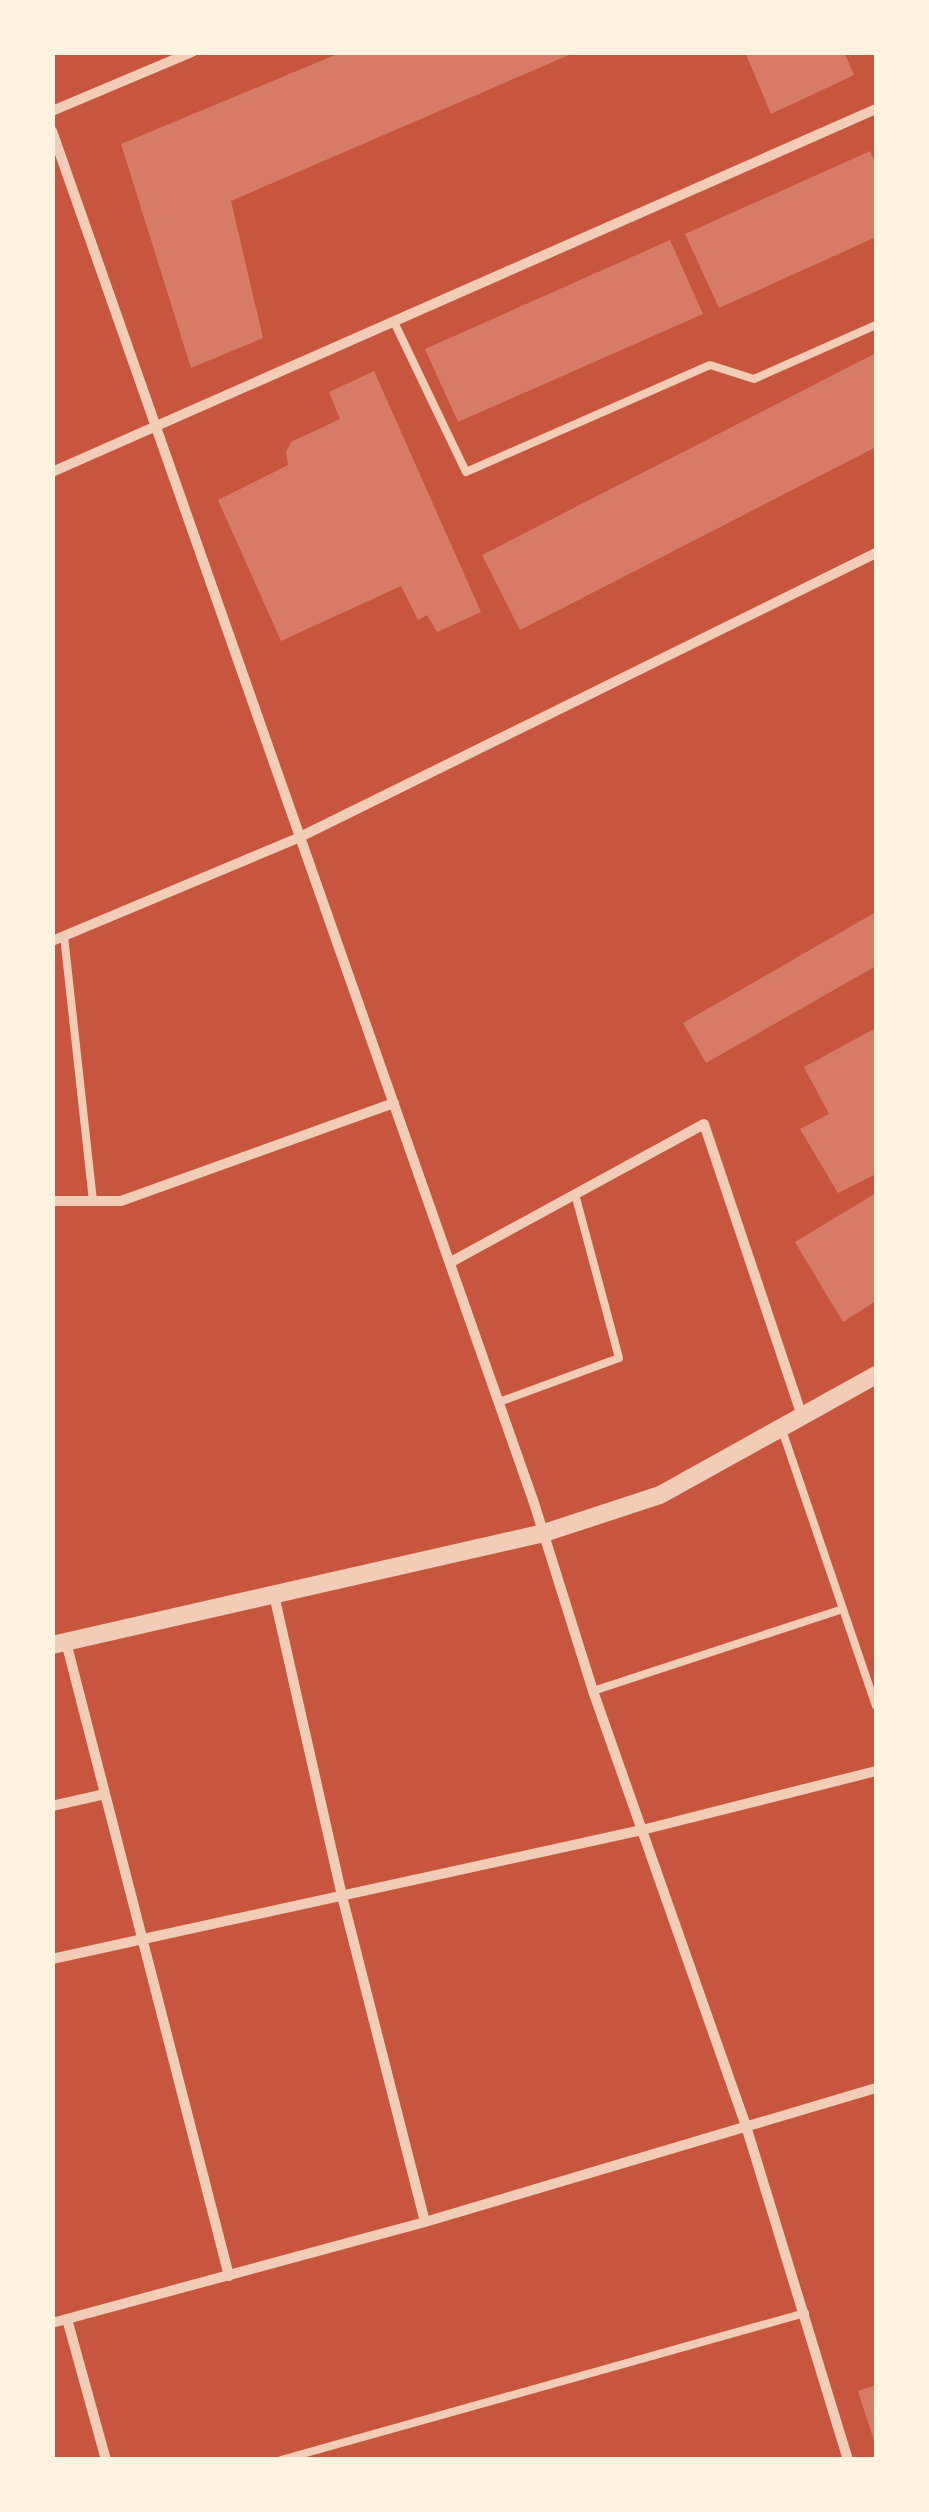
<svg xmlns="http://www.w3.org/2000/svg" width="929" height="2512" font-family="'Libre Baskerville',serif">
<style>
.building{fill:#d67c66}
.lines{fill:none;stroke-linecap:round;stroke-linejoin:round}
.service{stroke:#f1ccb7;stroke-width:8}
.minor{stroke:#f1ccb7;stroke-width:10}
.tertiary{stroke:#f1ccb7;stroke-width:18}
</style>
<rect width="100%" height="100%" fill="#c8553d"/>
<!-- building -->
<path class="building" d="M342,52H576L231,201L263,338L191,368L121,144Z
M745,52H844L854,75L771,114Z
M870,151L876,165V237L719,308L685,234Z
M670,240L703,314L458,422L425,349Z
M876,353V447L520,630L482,555Z
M374,371L481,612L437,632L427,615L418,620L401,586L281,641L218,500L288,465L286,452L291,442L340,419L329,392Z
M876,912V966L706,1063L683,1023Z
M876,1028V1174L838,1193L800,1129L829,1114L804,1067Z
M876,1193V1301L843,1322L795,1242Z
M876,2385V2447L858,2391Z"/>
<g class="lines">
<!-- service -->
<path class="service" d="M394,322L466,472L710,365L754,379L876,325
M64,936L93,1201
M499,1402L619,1358L575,1194
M782,1430L876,1706
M593,1691L843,1609
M281,2460L805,2313"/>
<!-- minor -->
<path class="minor" d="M52,111L192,52
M52,131L534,1503L593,1691L746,2126L848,2460
M52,472L876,109
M52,941L298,838L876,553
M52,1201H121L394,1103
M451,1262L704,1124L802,1416
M274,1595L342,1896L425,2222
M66,1642L229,2276
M52,1806L105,1794
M52,1959L642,1830L876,1771
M67,2319L106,2460
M52,2323L425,2222L876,2088"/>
<!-- tertiary -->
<path class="tertiary" d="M52,1645L544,1533L660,1495L876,1375"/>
</g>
<!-- border -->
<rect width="929" height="2512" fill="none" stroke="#fff3e0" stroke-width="110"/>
</svg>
